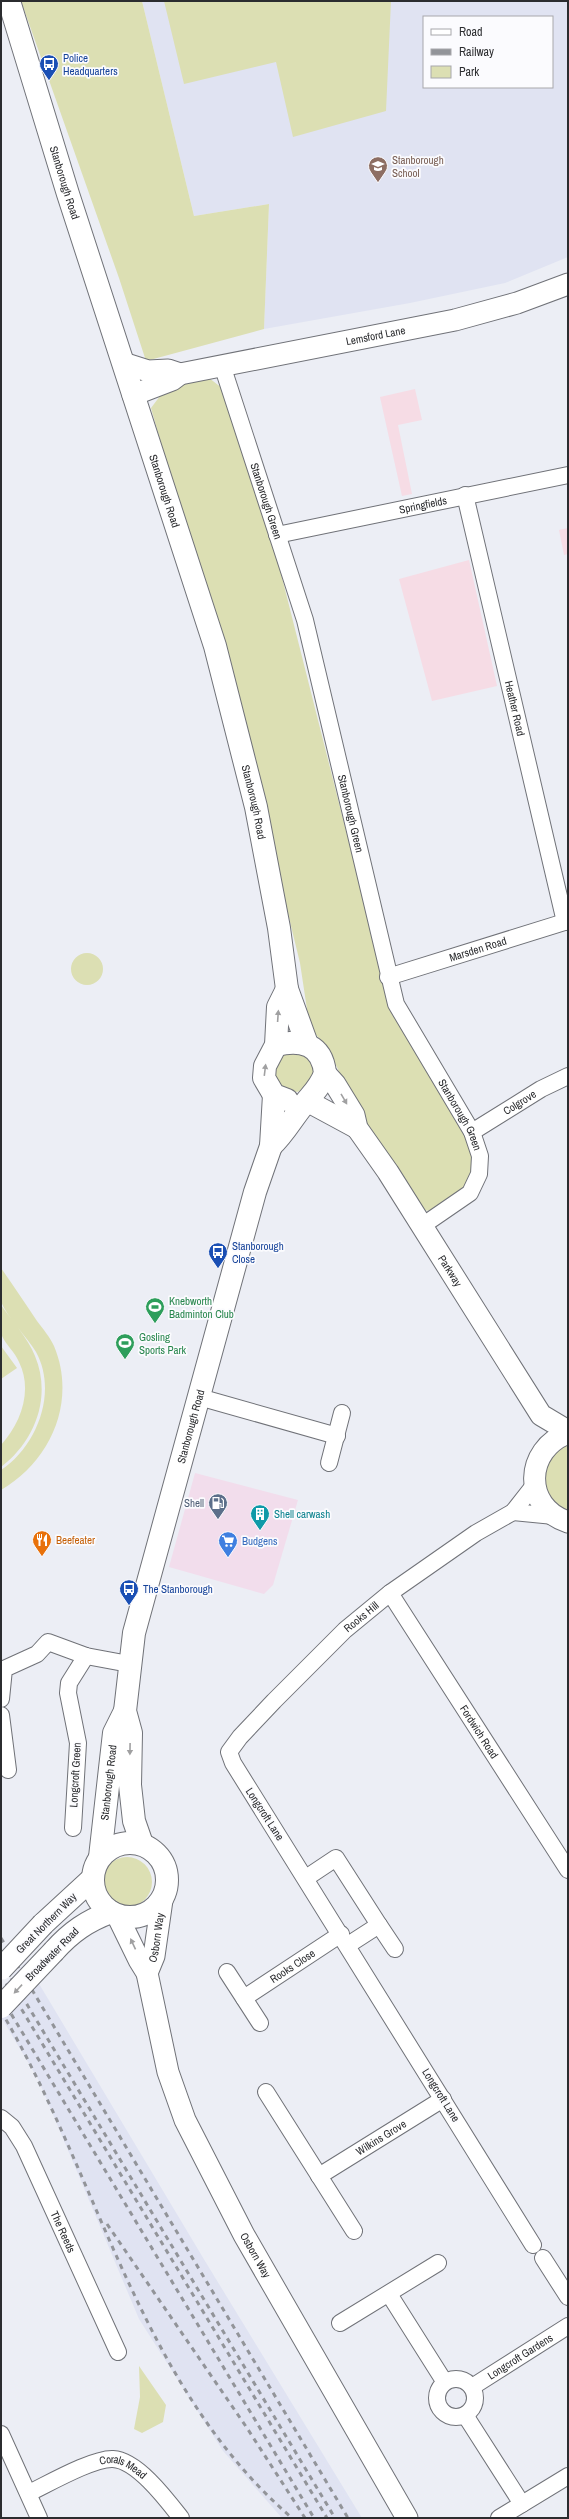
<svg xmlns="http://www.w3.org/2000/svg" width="569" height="2519" font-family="'Archivo Narrow',sans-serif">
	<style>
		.commercial { fill: #f2ddec }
		.industrial { fill: #f6dce5 }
		.built { fill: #e0e3f2; fill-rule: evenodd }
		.green { fill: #dcdfb3 }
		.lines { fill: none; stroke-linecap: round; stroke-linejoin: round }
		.minor-casing { stroke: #707278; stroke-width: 18 }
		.tertiary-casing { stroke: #707278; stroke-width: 23 }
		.primary-casing { stroke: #707278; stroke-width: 24 }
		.minor { stroke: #fff; stroke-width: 16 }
		.tertiary { stroke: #fff; stroke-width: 21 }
		.primary { stroke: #fff; stroke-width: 22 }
		.rail { stroke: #929499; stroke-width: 3; stroke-dasharray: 5 5; stroke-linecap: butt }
		.primary-bridge-casing { stroke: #707278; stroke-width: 24; stroke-linecap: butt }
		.primary-bridge { stroke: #fff; stroke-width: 22 }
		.oneway { fill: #a0a0a1 }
		.labels { text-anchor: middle; stroke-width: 3.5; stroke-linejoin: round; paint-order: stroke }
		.transit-label { font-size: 11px; fill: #164399; stroke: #fbfbfe; text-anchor: start }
		.education-label { font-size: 11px; fill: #785e54; stroke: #fbfbfe; text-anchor: start }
		.street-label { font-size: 11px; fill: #2b2c2f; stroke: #fbfbfe }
		.leisure-label { font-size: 11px; fill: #27864d; stroke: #fbfbfe; text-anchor: start }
		.service-label { font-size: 11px; fill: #4e5e75; stroke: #fbfbfe; text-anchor: end }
		.culture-label { font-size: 11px; fill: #0d838f; stroke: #fbfbfe; text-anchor: start }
		.food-label { font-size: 11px; fill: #c56008; stroke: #fbfbfe; text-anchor: start }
		.shop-label { font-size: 11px; fill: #366cbe; stroke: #fbfbfe; text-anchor: start }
	</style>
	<rect width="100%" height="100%" fill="#eceef5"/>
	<!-- commercial -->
	<path class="commercial" d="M195,1473l103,27 -25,85 -9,9 -95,-27z"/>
	<!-- industrial -->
	<path class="industrial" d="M415,389l7,31 -24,5 14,69 -10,2 -22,-99z
		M568,528v26l-4,1 -5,-25z
		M469,560l28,126 -65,15 -33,-122z"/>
	<!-- built -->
	<path class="built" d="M142,1h426v256l-63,26 -95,20 -146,26 5,-125 -75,12zM424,17h128v70h-128z
		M26,1962l179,299 157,257h-80l-59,-67 -84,-132 -101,-240 -37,-62v-28z"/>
	<!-- green -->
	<path class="green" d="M21,1h121l52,215 75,-12 -5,125 -118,32 -27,-83z
		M164,1h227l-5,110 -93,26 -17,-75 -92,22z
		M209,378l13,10 49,146 120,475 83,141c-1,40 -12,40 -43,61l-9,-1 -66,-102 -29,-62 -17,-17 -10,-66 -45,-185 -104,-370 12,-16 36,-13z
		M71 969a16 16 0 1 1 32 0a16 16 0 1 1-32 0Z
		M274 1072a20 20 0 1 1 40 0a20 20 0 1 1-40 0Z
		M1,1268c12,17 24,35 36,53 6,8 13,16 17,25 23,55 -3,115 -53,144v-20c36,-24 57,-78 35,-118 -9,-15 -30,-36 -35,-51 -1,-9 0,-24 0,-33z
		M1,1305c11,16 27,33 34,51 17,41 0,85 -34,111v-22c20,-22 32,-55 18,-83 -4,-10 -13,-17 -17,-26 -2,-8 -1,-23 -1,-31z
		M1,1346l16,22 -16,11z
		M568,1441v70c-20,-6 -30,-33 -21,-51 4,-7 15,-13 21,-19z
		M102 1882a25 25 0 1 1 50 0a25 25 0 1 1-50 0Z
		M139,2366l27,39 -3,17 -21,11 -8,-4 6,-32z"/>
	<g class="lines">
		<!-- minor casing -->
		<g class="minor-casing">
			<g id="minor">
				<path id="s1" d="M222,365l83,255 91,384 76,128 8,24 -1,18 -9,19 -48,33"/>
				<path id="s2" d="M465,495l100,427"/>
				<path id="s3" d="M277,535l291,-60"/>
				<path id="s4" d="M388,977l180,-56"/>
				<path id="s5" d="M472,1132l69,-43 27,-13"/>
				<path d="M199,1397l138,39"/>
				<path d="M329,1463l13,-50"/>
				<path d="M513,1512l41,4"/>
				<path id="s6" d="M390,1593l178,277"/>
				<path d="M1,1699l3,-30 33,-15 11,-12 38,14 43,8"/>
				<path d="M1,1715l7,55"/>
				<path d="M73,1828l5,-85 -10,-50 1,-10 17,-27"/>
				<path d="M306,1878l30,-20 43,67 -31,20"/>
				<path d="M379,1925l16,24"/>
				<path d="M227,1972l33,51"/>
				<path id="s7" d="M244,1998l97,-64"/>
				<path d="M266,2092l88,139"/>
				<path id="s8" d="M1,2118l11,9 12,19 94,206"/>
				<path id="s9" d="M319,2176l124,-77"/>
				<path id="s10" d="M533,2245l-300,-482 -4,-11 11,-15 34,-36 71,-71 45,-37 86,-60 37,-21 22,-28"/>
				<path d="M543,2258l25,39"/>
				<path d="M389,2294l55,87"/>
				<path d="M340,2323l98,-60"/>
				<circle cx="456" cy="2398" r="19"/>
				<path id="s11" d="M472,2387l96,-61"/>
				<path d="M465,2415l57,89"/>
				<path d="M1,2434l38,84"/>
				<path id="s12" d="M29,2493c19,-9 64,-35 84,-34 24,1 54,41 68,59"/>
				<path d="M499,2518l69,-42"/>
			</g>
		</g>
		<!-- tertiary casing -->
		<g class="tertiary-casing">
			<g id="tertiary">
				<path d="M123,363l25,8 20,-1 12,4"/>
				<path id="s13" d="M133,395l39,-15 8,-6 275,-54 62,-17 51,-19"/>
				<path id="s14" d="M325,1073l10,11 19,31 3,13 31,44 153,243 27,16"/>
				<path d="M307,1101l50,27"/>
				<path d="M568,1433c-43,16 -46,74 0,89"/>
				<path id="s15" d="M117,1915l22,45 8,13 21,99 17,48 59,115 163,283"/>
				<path id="s16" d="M147,1973l7,-17 8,-56"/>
			</g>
		</g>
		<!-- primary casing -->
		<g class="primary-casing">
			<g id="primary">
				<path id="s17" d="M9,1l59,193 147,452 41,161 23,121 8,61 20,55"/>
				<path d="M287,1100l-13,-5 -10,-17 1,-12 11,-21 2,-38 9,-18"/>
				<path d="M271,1146c14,-13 22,-29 34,-43 8,-10 16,-17 20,-30 -3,-29 -24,-34 -49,-28"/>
				<circle cx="130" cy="1880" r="37"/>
				<path id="s18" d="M142,1844l-8,-23 -4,-36 1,-52 -6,-22 9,-78 121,-441 16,-46 3,-51"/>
				<path id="s19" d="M100,1857l14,-124 11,-22"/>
				<path d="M43,1924l50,-46"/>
				<path d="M54,1951c17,-19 33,-30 57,-39"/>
			</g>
		</g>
		<!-- minor -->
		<use href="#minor" class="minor"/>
		<!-- tertiary -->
		<use href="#tertiary" class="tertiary"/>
		<!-- primary -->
		<use href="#primary" class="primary"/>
		<!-- rail -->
		<path class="rail" d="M1,1938l347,580
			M1,1961l334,557
			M1,1975l326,543
			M1,1997l313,521
			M1,2011c99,167 138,375 291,507
			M107,2224l140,204 58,90"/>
		<!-- primary-bridge casing -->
		<g class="primary-bridge-casing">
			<path id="primary-bridge" d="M1,1969l42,-45
				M1,2007l53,-56"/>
		</g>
		<!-- primary-bridge -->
		<use href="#primary-bridge" class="primary-bridge"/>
	</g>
	<!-- one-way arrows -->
	<defs><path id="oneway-solid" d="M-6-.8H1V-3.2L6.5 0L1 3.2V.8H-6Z"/></defs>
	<g class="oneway">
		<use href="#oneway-solid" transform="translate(278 1016) rotate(-86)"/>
		<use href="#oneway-solid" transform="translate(265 1070) rotate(-83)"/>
		<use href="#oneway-solid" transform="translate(344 1099) rotate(60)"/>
		<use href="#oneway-solid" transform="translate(130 1749) rotate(91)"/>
		<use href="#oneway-solid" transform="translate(133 1944) rotate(-115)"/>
		<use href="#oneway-solid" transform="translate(18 1989) rotate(133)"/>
	</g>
	<!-- icons -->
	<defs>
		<g id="bus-pin" transform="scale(1)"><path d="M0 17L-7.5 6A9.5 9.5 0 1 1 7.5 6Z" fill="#1a4fb4" stroke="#fbfbfe"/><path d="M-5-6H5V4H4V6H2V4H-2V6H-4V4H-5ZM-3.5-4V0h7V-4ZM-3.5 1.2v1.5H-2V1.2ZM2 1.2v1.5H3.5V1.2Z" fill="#fff"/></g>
		<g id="school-pin" transform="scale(1)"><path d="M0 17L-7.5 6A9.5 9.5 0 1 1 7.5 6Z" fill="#8d6e63" stroke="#fbfbfe"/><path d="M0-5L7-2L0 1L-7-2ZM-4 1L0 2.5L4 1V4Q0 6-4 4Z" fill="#fff"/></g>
		<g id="stadium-pin" transform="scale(1)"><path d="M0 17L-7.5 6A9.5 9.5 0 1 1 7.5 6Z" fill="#2e9e5b" stroke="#fbfbfe"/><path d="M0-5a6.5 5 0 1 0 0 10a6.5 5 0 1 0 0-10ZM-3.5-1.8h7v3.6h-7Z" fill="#fff"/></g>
		<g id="fuel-pin" transform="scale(1)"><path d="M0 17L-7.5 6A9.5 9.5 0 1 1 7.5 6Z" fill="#5c6f8a" stroke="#fbfbfe"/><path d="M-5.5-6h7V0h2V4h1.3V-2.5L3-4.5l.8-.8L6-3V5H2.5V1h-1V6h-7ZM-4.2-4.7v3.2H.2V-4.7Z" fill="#fff"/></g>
		<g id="building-pin" transform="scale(1)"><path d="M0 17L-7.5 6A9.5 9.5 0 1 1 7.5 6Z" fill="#0f9aa8" stroke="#fbfbfe"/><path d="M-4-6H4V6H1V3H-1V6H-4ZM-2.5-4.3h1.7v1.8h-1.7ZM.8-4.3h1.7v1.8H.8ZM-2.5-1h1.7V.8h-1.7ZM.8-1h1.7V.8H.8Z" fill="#fff"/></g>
		<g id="restaurant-pin" transform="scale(1)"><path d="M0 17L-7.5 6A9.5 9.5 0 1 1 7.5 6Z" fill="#e8710a" stroke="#fbfbfe"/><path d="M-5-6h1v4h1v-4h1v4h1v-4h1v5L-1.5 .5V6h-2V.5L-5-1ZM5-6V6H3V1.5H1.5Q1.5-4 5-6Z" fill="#fff"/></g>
		<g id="supermarket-pin" transform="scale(1)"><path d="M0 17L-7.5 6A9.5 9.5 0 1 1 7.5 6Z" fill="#3f7fe0" stroke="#fbfbfe"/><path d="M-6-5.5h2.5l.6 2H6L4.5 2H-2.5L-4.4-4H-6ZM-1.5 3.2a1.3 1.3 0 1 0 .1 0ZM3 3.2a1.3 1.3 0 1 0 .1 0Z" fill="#fff"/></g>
	</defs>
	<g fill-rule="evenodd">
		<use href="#bus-pin" x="49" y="64"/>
		<use href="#school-pin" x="378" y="166"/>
		<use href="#bus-pin" x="218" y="1252"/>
		<use href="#stadium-pin" x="155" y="1307"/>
		<use href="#stadium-pin" x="125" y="1343"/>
		<use href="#fuel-pin" x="218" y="1503"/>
		<use href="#building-pin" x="260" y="1514"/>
		<use href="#restaurant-pin" x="42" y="1540"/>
		<use href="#supermarket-pin" x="228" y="1541"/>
		<use href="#bus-pin" x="129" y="1589"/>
	</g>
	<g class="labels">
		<!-- transit labels -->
		<g class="transit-label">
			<text x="63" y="62">Police<tspan x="63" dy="13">Headquarters</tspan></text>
			<text x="232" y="1250">Stanborough<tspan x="232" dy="13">Close</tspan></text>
			<text x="143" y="1593">The Stanborough</text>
		</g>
		<!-- education labels -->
		<g class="education-label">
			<text x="392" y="164">Stanborough<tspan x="392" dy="13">School</tspan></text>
		</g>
		<!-- street labels -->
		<g class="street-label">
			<text dy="4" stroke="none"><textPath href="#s17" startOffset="190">Stanborough Road</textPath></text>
			<text dy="4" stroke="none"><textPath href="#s13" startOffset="251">Lemsford Lane</textPath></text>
			<text dy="4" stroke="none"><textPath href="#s17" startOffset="514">Stanborough Road</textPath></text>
			<text dy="4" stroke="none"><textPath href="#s1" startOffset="143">Stanborough Green</textPath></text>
			<text dy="4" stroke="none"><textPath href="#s3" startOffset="149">Springfields</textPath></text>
			<text dy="4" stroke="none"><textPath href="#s2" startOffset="219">Heather Road</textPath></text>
			<text dy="4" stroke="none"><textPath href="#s17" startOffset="838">Stanborough Road</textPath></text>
			<text dy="4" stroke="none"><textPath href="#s1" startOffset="467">Stanborough Green</textPath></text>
			<text dy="4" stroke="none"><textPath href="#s4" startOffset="94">Marsden Road</textPath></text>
			<text dy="4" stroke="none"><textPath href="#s5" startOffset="56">Colgrove</textPath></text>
			<text dy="4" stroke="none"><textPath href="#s1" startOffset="791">Stanborough Green</textPath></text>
			<text dy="4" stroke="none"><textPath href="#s14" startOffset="235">Parkway</textPath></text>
			<text dy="4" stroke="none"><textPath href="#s18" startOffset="428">Stanborough Road</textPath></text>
			<text dy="4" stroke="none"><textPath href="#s10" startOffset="769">Rooks Hill</textPath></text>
			<text dy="4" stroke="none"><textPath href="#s6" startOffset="165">Fordwich Road</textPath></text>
			<text transform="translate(75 1775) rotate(-87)" y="4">Longcroft Green</text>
			<text dy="4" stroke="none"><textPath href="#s19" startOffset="75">Stanborough Road</textPath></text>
			<text transform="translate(265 1814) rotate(57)" y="4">Longcroft Lane</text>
			<text transform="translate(46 1923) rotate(-45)" y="4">Great Northern Way</text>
			<text dy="4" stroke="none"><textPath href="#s16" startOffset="37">Osborn Way</textPath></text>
			<text transform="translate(52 1954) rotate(-45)" y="4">Broadwater Road</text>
			<text dy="4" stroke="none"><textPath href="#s7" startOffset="58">Rooks Close</textPath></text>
			<text transform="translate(441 2095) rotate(58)" y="4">Longcroft Lane</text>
			<text dy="4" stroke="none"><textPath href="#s9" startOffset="73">Wilkins Grove</textPath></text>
			<text dy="4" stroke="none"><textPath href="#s8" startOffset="131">The Reeds</textPath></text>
			<text dy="4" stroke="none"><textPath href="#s15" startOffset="370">Osborn Way</textPath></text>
			<text dy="4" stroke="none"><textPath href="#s11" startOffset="57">Longcroft Gardens</textPath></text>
			<text dy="4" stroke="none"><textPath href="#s12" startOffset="103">Corals Mead</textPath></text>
		</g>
		<!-- leisure labels -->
		<g class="leisure-label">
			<text x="169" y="1305">Knebworth<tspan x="169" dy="13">Badminton Club</tspan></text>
			<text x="139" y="1341">Gosling<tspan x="139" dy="13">Sports Park</tspan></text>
		</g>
		<!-- service labels -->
		<g class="service-label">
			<text x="204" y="1507">Shell</text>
		</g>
		<!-- culture labels -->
		<g class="culture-label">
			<text x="274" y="1518">Shell carwash</text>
		</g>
		<!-- food labels -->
		<g class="food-label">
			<text x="56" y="1544">Beefeater</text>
		</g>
		<!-- shop labels -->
		<g class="shop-label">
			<text x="242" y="1545">Budgens</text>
		</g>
	</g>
	<!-- border -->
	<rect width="569" height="2519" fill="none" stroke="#2b2c2f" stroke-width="4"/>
	<!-- legend -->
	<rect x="423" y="16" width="130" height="72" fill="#fbfbfe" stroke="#a8a8ab"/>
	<rect x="431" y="29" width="20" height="6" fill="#ffffff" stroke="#a8a8ab"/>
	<text x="459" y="36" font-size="12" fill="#2b2c2f">Road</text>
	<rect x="431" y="49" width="20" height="6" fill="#929499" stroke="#a8a8ab"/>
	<text x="459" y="56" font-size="12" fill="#2b2c2f">Railway</text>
	<rect x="431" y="66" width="20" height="12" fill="#dcdfb3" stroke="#a8a8ab"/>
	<text x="459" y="76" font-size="12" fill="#2b2c2f">Park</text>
</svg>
